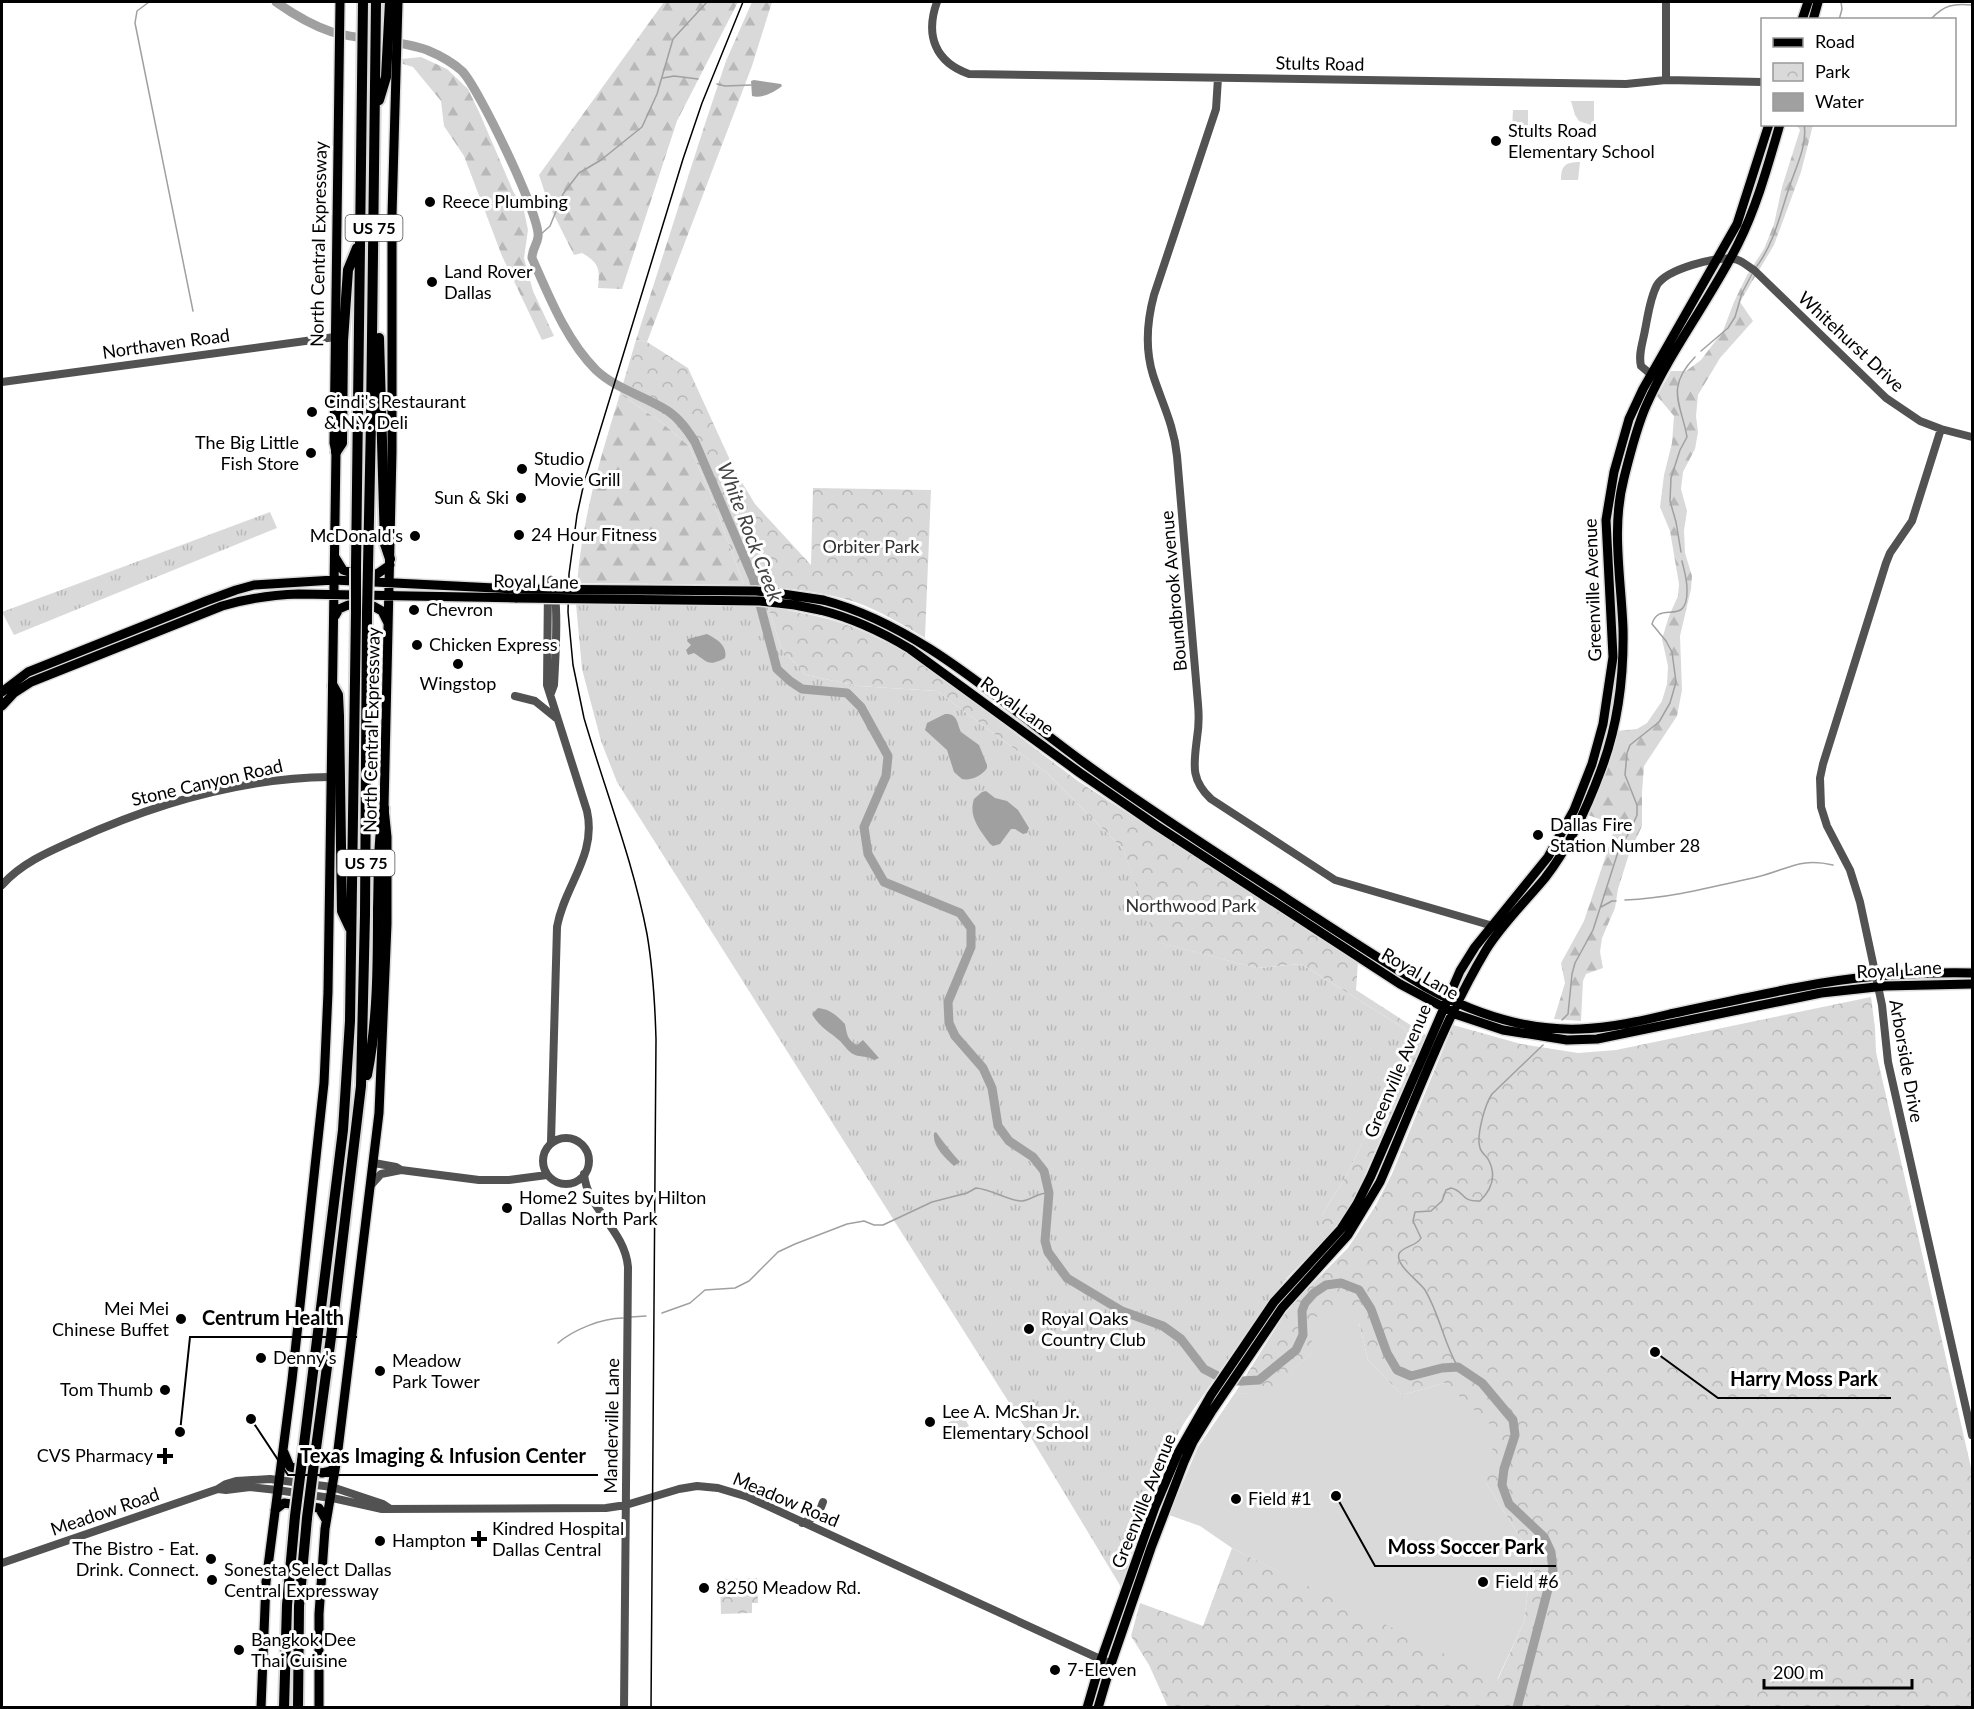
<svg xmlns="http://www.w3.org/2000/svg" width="1974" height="1709" font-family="Lato,sans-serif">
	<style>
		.grass { fill: url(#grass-tufts) }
		.forest { fill: url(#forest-firs) }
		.park { fill: url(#park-crowns) }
		.pitch { fill: #d9d9d9 }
		.water { fill: #a0a0a0 }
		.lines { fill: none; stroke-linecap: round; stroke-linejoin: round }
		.stream { stroke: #a0a0a0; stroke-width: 1.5 }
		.river { stroke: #a0a0a0; stroke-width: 9 }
		.major-casing { stroke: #dbdbdb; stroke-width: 12 }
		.highway-casing { stroke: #dbdbdb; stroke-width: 14 }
		.minor { stroke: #525252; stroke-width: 8 }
		.major { stroke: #000; stroke-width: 9 }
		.highway { stroke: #000; stroke-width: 10 }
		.tram { stroke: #000; stroke-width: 1.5 }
		.major-bridge-casing { stroke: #dbdbdb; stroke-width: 12; stroke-linecap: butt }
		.highway-bridge-casing { stroke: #dbdbdb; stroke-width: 14; stroke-linecap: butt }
		.major-bridge { stroke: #000; stroke-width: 9 }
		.highway-bridge { stroke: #000; stroke-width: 10 }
		.poi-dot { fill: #000; stroke: #fff; stroke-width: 2 }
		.labels { text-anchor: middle; stroke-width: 6; stroke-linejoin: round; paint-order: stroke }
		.shield { fill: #fff; stroke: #4c4c4c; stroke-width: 1.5 }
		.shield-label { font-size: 16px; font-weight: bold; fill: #000 }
		.street-label { font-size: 18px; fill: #000; stroke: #fff }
		.poi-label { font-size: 18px; fill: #000; stroke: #fff; text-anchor: start }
		.park-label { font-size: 18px; fill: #303030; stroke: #fff }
		.water-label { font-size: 20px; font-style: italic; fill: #414141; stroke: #fff }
		.leader { fill: none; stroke: #000; stroke-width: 2 }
		.callout-dot { fill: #000; stroke: #fff; stroke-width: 2 }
		.callout-label { font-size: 20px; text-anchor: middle; font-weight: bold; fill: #000; stroke: #fff; stroke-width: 6; stroke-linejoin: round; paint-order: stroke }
	</style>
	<defs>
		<pattern id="grass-tufts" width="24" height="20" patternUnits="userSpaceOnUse" patternTransform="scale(1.5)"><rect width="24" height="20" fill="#d9d9d9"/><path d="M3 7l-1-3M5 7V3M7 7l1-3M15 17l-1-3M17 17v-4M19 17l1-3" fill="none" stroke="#b8b8b8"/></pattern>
		<pattern id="forest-firs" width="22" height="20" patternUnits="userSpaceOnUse" patternTransform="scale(1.5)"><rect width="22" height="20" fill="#d9d9d9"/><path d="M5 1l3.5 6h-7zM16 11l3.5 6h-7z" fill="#b8b8b8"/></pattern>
		<pattern id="park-crowns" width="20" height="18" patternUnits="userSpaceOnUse" patternTransform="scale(1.5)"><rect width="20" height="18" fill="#d9d9d9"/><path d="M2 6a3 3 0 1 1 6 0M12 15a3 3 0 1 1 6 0" fill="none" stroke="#b8b8b8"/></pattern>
	</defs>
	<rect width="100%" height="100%" fill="#fff"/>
	<!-- grass -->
	<path class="grass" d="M270,512l7,16 -263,107 -12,-23z
		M576,604l192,2 13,42 25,27 52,11 79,5 110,82 76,76 34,93 100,26 44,-4 103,64c5,7 6,12 3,20l-60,127 -24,38 -3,20 5,6 -38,39 -23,29 -80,116 -23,43 -40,121 -94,-156 -410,-649 -16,-41 -19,-72z"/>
	<!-- forest -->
	<path class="forest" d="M664,2h74l-61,119 -55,168 -24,-1c2,-20 1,-25 -16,-35l-8,2 -25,-50 -10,-30z
		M752,2h20l-20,64 -105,276 -11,-2 68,-213 22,-66z
		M421,57l26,12 21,20 12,25 33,77 11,20 4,19 -4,28 9,33 21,45 -12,4 -40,-84 -38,-100 -20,-30 -3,-25 -28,-34 -10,-3 -1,-5z
		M1790,125h23l-12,47 -27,73 -34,57 13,19 -33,37 -22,37 -2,21 2,16 -3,17 -12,23 -2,17 6,22 -3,19 1,23 7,23 -1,13 -11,47 2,54 -5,26 -33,50 -2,26v34l-13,28 -11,35 -3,19 -13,30 -2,14 3,16 -17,6 -3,7 -2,40 -27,-2 11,-36 -4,-20 23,-42 32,-96 -28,-10 15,-35 15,-49 19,-2 10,-6 15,-22 5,-17 1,-18 -6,-27 7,-23 9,-20 1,-12 -9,-53 -10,-24 4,-32 8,-32 2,-27 -17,-20 14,-25h15l15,-11 22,-29 11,-29 13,-27 17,-26 10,-25 8,-37 18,-57 -2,-3z
		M620,394l40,27 29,25 21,47 34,92 -167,-2c6,-68 23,-124 43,-189z"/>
	<!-- park -->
	<path class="park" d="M1513,110h15v24h-14v-4h-2z
		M636,340l11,2 41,26 47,103 20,33 56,61 2,-77 118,2 -6,148c-22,-13 -46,-28 -70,-36 -36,-12 -73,-14 -111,-17l-34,-92 -21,-47 -29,-25 -40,-27z
		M768,606c21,5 43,8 64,14 33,10 64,26 93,45l153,116 280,181 -2,28 70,45 -71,162 -9,17 -21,25 -5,-6 -1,-8 4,-12 24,-38 60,-127c3,-8 2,-13 -3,-20l-103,-64 -44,4 -101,-26 -33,-93 -76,-76 -110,-82 -79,-5 -52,-11 -25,-27z
		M1871,997l4,31 1,24 96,420v235h-804l-19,-42 -18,-29 9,-33 63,23 29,-78 266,131 26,-57 8,-66 -46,-73 -41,-100 -43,12 -34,-35 -9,-37 -48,31 -48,41 -28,-2 49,-78 18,-21 46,-46 28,-43 16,-31 61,-149 68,19 57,9 38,-3z
		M757,1578l1,25h-6v10l-31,1 -1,-35z"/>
	<!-- pitch -->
	<path class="pitch" d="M1571,101h23v25l-15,-5 -4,-6z
		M1580,162l-2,18h-17c0,-15 5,-18 19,-18z
		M1345,1308l14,15 9,37 34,35 43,-12 51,47 -10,53 46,73 -8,66 -27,58 -265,-132 -32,-22 -31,-11 29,-68 37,-54 28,1 48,-40 2,-36z
		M962,1414l7,12 -18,11 -8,-11z"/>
	<!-- water -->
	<path class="water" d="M754,80l27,4 1,2c-7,6 -21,13 -30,10l-1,-15z
		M707,634c10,5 21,12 18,24 -17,9 -17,4 -31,-5l-6,2 -2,-5 5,-5 -4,-4 1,-2z
		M945,714c13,-1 12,10 16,18l18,13 8,20v3c-4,7 -16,13 -25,11l-8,-7 -7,-22 -22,-20 2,-7z
		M986,791l9,7 12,3 11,9 11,18 -2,5 -4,1 -8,-5h-4l-11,15 -7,2 -3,-2c-10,-14 -22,-27 -16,-45l8,-7z
		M818,1008c12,1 19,8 27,16 2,10 2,16 12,21l6,-5 16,18 -5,2c-6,-4 -13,-3 -19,-5 -7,-3 -10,-9 -15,-14 -10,-9 -21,-14 -28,-27z
		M936,1132c7,10 15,20 24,30l-6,4c-9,-8 -22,-20 -20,-33z"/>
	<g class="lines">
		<!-- stream -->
		<path class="stream" d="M149,2l-12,9 -2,12 58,288
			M1931,19c13,-14 23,-16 41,-14
			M1839,20l3,-11 -1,-7
			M663,78l11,-2 24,3
			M717,84l8,2 26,-1
			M539,236l11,-10 13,-32 16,-21 22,-13 41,-33 15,-33 16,-55 34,-37
			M1757,266c17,-23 23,-51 32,-78 6,-19 19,-43 15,-64
			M1701,351l27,-23 7,-11 7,-24 10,-19
			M1681,552l-5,-30 -6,-21 1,-23 9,-28 7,-13c-6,-34 -22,-49 8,-80
			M1625,900c46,-2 87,-13 132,-23 30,-7 42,-20 76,-12
			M1601,907l11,-6h4
			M1562,1020l6,-6 4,-40 3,-11 18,-33 25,-78 13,-23 6,-14v-10l-12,-30 2,-22 3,-8 29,-23 11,-19 6,-21 -4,-30 -6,-11 -14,-17c7,-25 36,5 35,-35 0,-10 -3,-19 -5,-28
			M662,1313l28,-10 15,-13 30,-2 14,-7 29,-29 17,-8 52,-20 17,-3 10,4h9l49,-23 35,-9 9,-5c15,1 35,14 46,13 10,-1 16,-9 27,-8
			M631,1317l15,-1
			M558,1343c15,-13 44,-25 65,-25
			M1458,1367c-14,-23 -18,-52 -33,-77 -6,-9 -30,-25 -26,-36 3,-8 17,-7 22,-16l-8,-17 2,-9 16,-1 11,-10 4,-11 5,-2c14,3 9,14 29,13 12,-12 17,-26 8,-42 -2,-3 -7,-7 -8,-11 -4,-12 5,-44 12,-54l51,-49"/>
		<!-- river -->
		<path class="river" d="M276,2c17,12 35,23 56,30 31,9 64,7 95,18 12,5 25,12 35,21 16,16 79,146 76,166 -1,8 -6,12 -6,21 17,38 34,82 64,112 20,19 49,26 72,41 12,8 20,20 27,31l58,136 24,91 13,12 12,8 45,4 14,14 27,49 -2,20 -22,51 4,27 16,28 76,31 11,15v19l-23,55 1,21 6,13 28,32 9,20 6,38 11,15 24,16 11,14 5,22 -4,48 3,11 19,26 55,33 41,15 18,13 23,30 23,12h15l17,-1 37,-30 7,-15 -1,-24 3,-8 9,-10 12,-8 15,-2 18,7 12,19 16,44 10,17 14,6 31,-8 16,-1 24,16 31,37 2,15 -11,34 -2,16 7,19 35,33 7,15 2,18 -36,138"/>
		<!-- major casing -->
		<g class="major-casing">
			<path id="major" d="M1802,20l6,-18
				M1813,20l5,-18
				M335,557l8,13 6,2 28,2 13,-9
				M823,600c97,25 180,104 260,162 55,40 112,77 169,114 57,37 114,75 172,110 48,27 100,45 156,43 31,-1 61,-8 90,-15 43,-9 86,-19 130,-27 56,-11 115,-15 172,-14
				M820,610c32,8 62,22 90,39l170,124 77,53 243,158 58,31 45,15 64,10 30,-1 224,-46 64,-7 87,-2
				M335,616l4,-7 9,-4 25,1 9,5 6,12
				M2,692l26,-20 178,-71 30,-11 18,-5 80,-5 183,9
				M2,706l12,-13 17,-11 191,-76c26,-8 50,-11 77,-12l218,4
				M283,1450l7,17 32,6 9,-2 4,-6
				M275,1510l9,-7 35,5 7,12
				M261,1708l5,-126 26,-202 32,-297 4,-91 8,-540 -2,-9 6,-441
				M319,1708v-94l6,-85 12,-71 42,-345 8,-189v-87l-3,-29 8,-356v-237l6,-213
				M1087,1708l14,-48 54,-153 23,-54 33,-58 63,-93 67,-73 16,-25 14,-28 89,-205 15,-24 73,-90 26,-47 18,-46 11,-40 10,-67 -7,-137 8,-48 15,-53 14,-30 94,-165 32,-100
				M1098,1708l13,-44 40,-116 33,-86 9,-20 19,-31 70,-103 66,-73 32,-53c34,-78 63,-160 106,-232 16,-26 40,-49 59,-72 25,-32 42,-70 56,-108 17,-45 23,-94 22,-142 -2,-50 -12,-101 1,-150 6,-24 12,-49 22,-72 25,-57 64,-106 92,-162 19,-38 30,-79 42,-120"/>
		</g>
		<!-- highway casing -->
		<g class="highway-casing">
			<path id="highway" d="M379,100l7,-23 4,-75
				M379,338l6,206 5,15
				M336,452l6,-9 1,-102 5,-71 9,-22
				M368,567l3,-146 5,-419
				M356,568l7,-566
				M333,686l5,9 1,21 3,195 8,17
				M367,1075c11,-54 11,-111 11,-166 1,-34 0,-67 6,-101
				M302,1461l41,-331 7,-109 6,-409
				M314,1463l17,-126 30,-251 4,-171 2,-303
				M284,1708l3,-103 8,-89
				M298,1708l1,-102 8,-88"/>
		</g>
		<!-- minor -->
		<path class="minor" d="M937,2c-12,33 -2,60 32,72l657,10 40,-4 96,2
			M1218,78l-2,31 -62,186c-7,26 -9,54 -1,80 9,28 21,50 24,81l21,248c1,11 1,22 -1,34 -3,26 -7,41 14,61l124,81 158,46
			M1666,80v-78
			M1654,377l-13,-11c-3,-12 2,-24 4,-36 3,-15 5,-32 12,-45 10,-16 59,-29 77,-26 8,1 13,7 20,11l132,128 34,23 21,8 31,8
			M2,382l333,-45
			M1941,429l-29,92 -22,32 -4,10 -63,201 -3,14 1,29 6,19 23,44 10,32 22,103 6,57 84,373
			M551,580l-3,5 -1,100 40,126c10,45 -23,75 -30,116l-6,215
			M551,693l3,-8c1,-19 6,-93 -3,-105
			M515,696l20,5 21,17
			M2,885c20,-22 46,-33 73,-45 79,-36 167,-62 255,-63
			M543 1161a23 23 0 1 1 46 0a23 23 0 1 1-46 0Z
			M374,1163l22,4 5,3 78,10h30l38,-5
			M584,1174c3,35 41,56 44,93l-4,441
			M371,1185l10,-11 20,-4
			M218,1489l8,1 24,-3 27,3 60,9 45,10 224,-1 20,-3 53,-16 18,-3 21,2 30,9 363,167
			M802,1523c12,-4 17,-9 21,-21
			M2,1563l216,-74 8,-5 10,-3 34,-2 62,8 51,17 6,4"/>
		<!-- major -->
		<use href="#major" class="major"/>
		<!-- highway -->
		<use href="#highway" class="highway"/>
		<!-- tram -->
		<path class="tram" d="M651,1708l5,-669c-1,-35 -3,-70 -9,-105 -14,-73 -42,-144 -63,-216l-11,-53 -5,-53 1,-38 8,-59 7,-32 99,-324 19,-56 41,-101"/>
		<!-- major-bridge casing -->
		<g class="major-bridge-casing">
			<path id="major-bridge" d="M517,589l239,2 20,2 47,7
				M517,598l243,3 35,4 25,5"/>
		</g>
		<!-- highway-bridge casing -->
		<g class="highway-bridge-casing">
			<path id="highway-bridge" d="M356,612v-44
				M367,612l1,-45
				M295,1516l7,-55
				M307,1518l7,-55"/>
		</g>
		<!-- major-bridge -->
		<use href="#major-bridge" class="major-bridge"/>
		<!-- highway-bridge -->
		<use href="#highway-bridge" class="highway-bridge"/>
	</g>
	<!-- markers -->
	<g class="poi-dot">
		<circle cx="1496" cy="141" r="6"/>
		<circle cx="430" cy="202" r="6"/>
		<circle cx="432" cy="282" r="6"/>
		<circle cx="312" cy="412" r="6"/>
		<circle cx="311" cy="453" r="6"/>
		<circle cx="522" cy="469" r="6"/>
		<circle cx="521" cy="498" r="6"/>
		<circle cx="519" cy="535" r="6"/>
		<circle cx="415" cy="536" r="6"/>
		<circle cx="414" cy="610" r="6"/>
		<circle cx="417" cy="645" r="6"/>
		<circle cx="458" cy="664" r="6"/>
		<circle cx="1538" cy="835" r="6"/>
		<circle cx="507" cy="1208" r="6"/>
		<circle cx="181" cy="1319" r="6"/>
		<circle cx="1029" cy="1329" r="6"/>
		<circle cx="261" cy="1358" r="6"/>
		<circle cx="380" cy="1371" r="6"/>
		<circle cx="165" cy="1390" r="6"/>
		<circle cx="930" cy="1422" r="6"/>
		<path d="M162 1447h6v6h6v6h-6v6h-6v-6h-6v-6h6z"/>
		<circle cx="1236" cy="1499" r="6"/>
		<path d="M476 1530h6v6h6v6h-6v6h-6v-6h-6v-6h6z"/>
		<circle cx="380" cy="1541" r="6"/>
		<circle cx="211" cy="1559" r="6"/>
		<circle cx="212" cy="1580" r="6"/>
		<circle cx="1483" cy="1582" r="6"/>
		<circle cx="704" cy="1588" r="6"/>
		<circle cx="239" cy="1650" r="6"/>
		<circle cx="1055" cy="1670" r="6"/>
	</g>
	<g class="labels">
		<!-- shield labels -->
		<g class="shield">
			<rect x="345.5" y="215" width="57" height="26" rx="4.5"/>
			<rect x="337.5" y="850" width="57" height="26" rx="4.5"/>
		</g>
		<g class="shield-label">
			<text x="374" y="234">US 75</text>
			<text x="366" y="869">US 75</text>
		</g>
		<!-- street labels -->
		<g class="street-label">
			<text transform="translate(1320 64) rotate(1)" y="6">Stults Road</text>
			<text transform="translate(319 244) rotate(-89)" y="6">North Central Expressway</text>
			<text transform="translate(1851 342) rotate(43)" y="6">Whitehurst Drive</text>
			<text transform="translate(166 344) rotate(-8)" y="6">Northaven Road</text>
			<text transform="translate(536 582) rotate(1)" y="6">Royal Lane</text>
			<text transform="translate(1593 590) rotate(-92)" y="6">Greenville Avenue</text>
			<text transform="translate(1174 591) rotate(-95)" y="6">Boundbrook Avenue</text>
			<text transform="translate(1017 706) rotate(36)" y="6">Royal Lane</text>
			<text transform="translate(372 730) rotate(-89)" y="6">North Central Expressway</text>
			<text transform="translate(207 783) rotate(-13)" y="6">Stone Canyon Road</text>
			<text transform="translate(1899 970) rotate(-3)" y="6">Royal Lane</text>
			<text transform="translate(1420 974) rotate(30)" y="6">Royal Lane</text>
			<text transform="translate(1906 1061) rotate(80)" y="6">Arborside Drive</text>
			<text transform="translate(1398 1071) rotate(-67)" y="6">Greenville Avenue</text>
			<text transform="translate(612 1426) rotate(-89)" y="6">Manderville Lane</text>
			<text transform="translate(786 1500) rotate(23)" y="6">Meadow Road</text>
			<text transform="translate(1144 1501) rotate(-68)" y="6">Greenville Avenue</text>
			<text transform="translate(105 1512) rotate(-19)" y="6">Meadow Road</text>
		</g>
		<!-- poi labels -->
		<g class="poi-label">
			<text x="1508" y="137">Stults Road<tspan x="1508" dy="21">Elementary School</tspan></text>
			<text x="442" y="208">Reece Plumbing</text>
			<text x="444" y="278">Land Rover<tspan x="444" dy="21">Dallas</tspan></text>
			<text x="324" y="408">Cindi's Restaurant<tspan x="324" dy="21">&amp; N.Y. Deli</tspan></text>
			<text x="299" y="449" text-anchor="end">The Big Little<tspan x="299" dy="21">Fish Store</tspan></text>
			<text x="534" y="465">Studio<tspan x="534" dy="21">Movie Grill</tspan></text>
			<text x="509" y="504" text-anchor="end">Sun &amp; Ski</text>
			<text x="531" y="541">24 Hour Fitness</text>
			<text x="403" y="542" text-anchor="end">McDonald's</text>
			<text x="426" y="616">Chevron</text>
			<text x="429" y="651">Chicken Express</text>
			<text x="458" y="690" text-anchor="middle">Wingstop</text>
			<text x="1550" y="831">Dallas Fire<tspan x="1550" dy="21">Station Number 28</tspan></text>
			<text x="519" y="1204">Home2 Suites by Hilton<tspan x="519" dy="21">Dallas North Park</tspan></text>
			<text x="169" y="1315" text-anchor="end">Mei Mei<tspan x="169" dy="21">Chinese Buffet</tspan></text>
			<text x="1041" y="1325">Royal Oaks<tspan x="1041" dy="21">Country Club</tspan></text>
			<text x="273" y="1364">Denny's</text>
			<text x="392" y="1367">Meadow<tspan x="392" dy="21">Park Tower</tspan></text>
			<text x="153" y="1396" text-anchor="end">Tom Thumb</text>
			<text x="942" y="1418">Lee A. McShan Jr.<tspan x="942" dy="21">Elementary School</tspan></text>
			<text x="153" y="1462" text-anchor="end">CVS Pharmacy</text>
			<text x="1248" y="1505">Field #1</text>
			<text x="492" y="1535">Kindred Hospital<tspan x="492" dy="21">Dallas Central</tspan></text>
			<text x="392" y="1547">Hampton</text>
			<text x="199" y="1555" text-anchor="end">The Bistro - Eat.<tspan x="199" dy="21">Drink. Connect.</tspan></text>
			<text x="224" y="1576">Sonesta Select Dallas<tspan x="224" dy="21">Central Expressway</tspan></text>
			<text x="1495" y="1588">Field #6</text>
			<text x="716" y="1594">8250 Meadow Rd.</text>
			<text x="251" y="1646">Bangkok Dee<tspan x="251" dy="21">Thai Cuisine</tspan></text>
			<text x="1067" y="1676">7-Eleven</text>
		</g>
		<!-- park labels -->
		<g class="park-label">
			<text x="871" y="553">Orbiter Park</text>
			<text x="1191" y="912">Northwood Park</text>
		</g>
		<!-- water labels -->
		<g class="water-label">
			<text transform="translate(750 532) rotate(69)" y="7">White Rock Creek</text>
		</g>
	</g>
	<!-- callouts -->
	<path class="leader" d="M180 1432L190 1337H357M1655 1352L1718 1398H1891M251 1419L288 1475H598M1336 1496L1375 1566H1556"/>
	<g class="callout-dot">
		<circle cx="180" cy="1432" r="6"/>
		<circle cx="1655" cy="1352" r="6"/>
		<circle cx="251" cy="1419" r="6"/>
		<circle cx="1336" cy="1496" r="6"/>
	</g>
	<g class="callout-label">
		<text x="273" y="1325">Centrum Health</text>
		<text x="1804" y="1386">Harry Moss Park</text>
		<text x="443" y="1463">Texas Imaging &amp; Infusion Center</text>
		<text x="1466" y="1554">Moss Soccer Park</text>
	</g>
	<!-- border -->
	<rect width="1974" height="1709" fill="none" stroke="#000000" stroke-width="6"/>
	<!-- legend -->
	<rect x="1761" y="18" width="195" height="108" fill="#ffffff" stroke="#999999" stroke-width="1.5"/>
	<rect x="1773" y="38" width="30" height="9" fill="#000000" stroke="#999999" stroke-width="1.5"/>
	<text x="1815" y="48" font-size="18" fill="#000000">Road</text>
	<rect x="1773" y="63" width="30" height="18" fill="url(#park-crowns)" stroke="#999999" stroke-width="1.5"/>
	<text x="1815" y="78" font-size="18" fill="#000000">Park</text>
	<rect x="1773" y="93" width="30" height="18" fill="#a0a0a0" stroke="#999999" stroke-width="1.5"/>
	<text x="1815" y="108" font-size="18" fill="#000000">Water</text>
	<!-- scale -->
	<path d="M1764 1679v9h148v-9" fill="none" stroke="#000000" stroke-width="3"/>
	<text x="1773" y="1679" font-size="18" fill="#000000" stroke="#ffffff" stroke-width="4.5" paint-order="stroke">200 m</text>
</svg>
